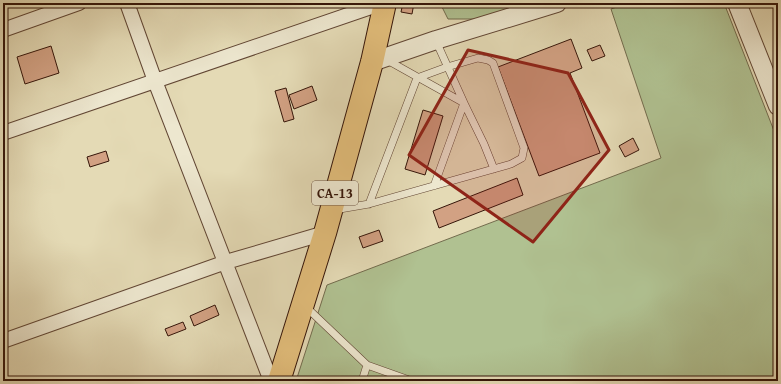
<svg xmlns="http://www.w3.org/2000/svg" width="781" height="384" font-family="'Gentium Book Plus',serif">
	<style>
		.green { fill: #b0c191; stroke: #726b4d }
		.building { fill: #d2a183; stroke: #351509 }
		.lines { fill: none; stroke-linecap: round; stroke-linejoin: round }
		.service-casing { stroke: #614634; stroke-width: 8 }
		.minor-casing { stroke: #614634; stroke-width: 16 }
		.tertiary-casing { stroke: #614634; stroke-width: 20 }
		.primary-casing { stroke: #351509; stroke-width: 24 }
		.service { stroke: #ede7cf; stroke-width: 7 }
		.minor { stroke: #ede7cf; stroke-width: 14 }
		.tertiary { stroke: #ede7cf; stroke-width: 18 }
		.primary { stroke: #e2bd7a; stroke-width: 22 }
		.marked { fill: #8f2418; fill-opacity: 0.2; stroke: #8f2418; stroke-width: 3; stroke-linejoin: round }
		.labels { text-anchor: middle; stroke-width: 3.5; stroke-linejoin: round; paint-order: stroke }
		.shield { fill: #ede7cf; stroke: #6c5444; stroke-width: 1 }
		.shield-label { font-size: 14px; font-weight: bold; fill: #351509 }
	</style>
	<rect width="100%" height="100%" fill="#e4dab5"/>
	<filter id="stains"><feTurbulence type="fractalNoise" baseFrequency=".005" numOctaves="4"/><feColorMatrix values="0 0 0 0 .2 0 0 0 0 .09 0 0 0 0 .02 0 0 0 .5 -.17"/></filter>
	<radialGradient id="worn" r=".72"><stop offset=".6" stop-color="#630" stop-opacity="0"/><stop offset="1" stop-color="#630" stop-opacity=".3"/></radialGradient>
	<!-- green -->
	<path class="green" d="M440,3h89l-48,16h-33z
		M628,3h96l54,138v240h-482l31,-96 334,-127 -50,-149z"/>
	<!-- building -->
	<path class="building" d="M325,3h20l-1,5 -20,-3z
		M403,3h11l-2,11 -11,-2z
		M571,39l11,29 -12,5 30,80 -61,23 -41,-109z
		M600,45l5,11 -13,5 -5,-11z
		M51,46l8,27 -34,11 -8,-27z
		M312,86l5,14 -23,9 -5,-14z
		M286,88l8,31 -10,3 -9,-31z
		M423,110l20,6 -18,59 -20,-6z
		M633,138l6,12 -14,7 -6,-11z
		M106,151l3,10 -19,6 -3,-10z
		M517,178l6,17 -84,33 -6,-17z
		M379,230l4,11 -20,7 -4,-11z
		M215,305l4,10 -25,11 -4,-10z
		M183,322l3,7 -18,7 -3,-7z"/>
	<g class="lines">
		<!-- service casing -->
		<g class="service-casing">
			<path id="service" d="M387,60l77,43 20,41 10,25
				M434,186l30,-83 -28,-62
				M334,210l35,-6 142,-40 11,-6 2,-10 -31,-85 -5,-3 -10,-2 -31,9 -30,11 -48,126
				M305,306l62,59 -5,16
				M367,365l45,16"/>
		</g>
		<!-- minor casing -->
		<g class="minor-casing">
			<path id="minor" d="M127,3l28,78 116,300
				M3,30l76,-27
				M3,133l380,-130
				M3,341l223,-79 99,-29"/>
		</g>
		<!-- tertiary casing -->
		<g class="tertiary-casing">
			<path id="tertiary" d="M737,3l41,103
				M372,62l64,-22 121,-37"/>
		</g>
		<!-- primary casing -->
		<g class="primary-casing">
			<path id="primary" d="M279,381l46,-148 47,-171 13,-59"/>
		</g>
		<!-- service -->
		<use href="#service" class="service"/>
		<!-- minor -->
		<use href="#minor" class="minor"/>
		<!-- tertiary -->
		<use href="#tertiary" class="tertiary"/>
		<!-- primary -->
		<use href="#primary" class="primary"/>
	</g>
	<!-- marked area -->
	<path class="marked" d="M468,50l100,23 41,77 -76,92 -124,-87z"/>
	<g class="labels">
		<!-- shield labels -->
		<rect class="shield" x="312" y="181" width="46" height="24" rx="3"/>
		<g class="shield-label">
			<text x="335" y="198">CA-13</text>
		</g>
	</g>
	<!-- margin -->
	<rect width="781" height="384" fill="none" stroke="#e4dab5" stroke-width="16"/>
	<rect x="4" y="4" width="773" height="376" fill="none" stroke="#351509" stroke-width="2"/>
	<rect x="8" y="8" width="765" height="368" fill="none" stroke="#351509"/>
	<rect width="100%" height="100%" filter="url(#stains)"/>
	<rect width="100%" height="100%" fill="url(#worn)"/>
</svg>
